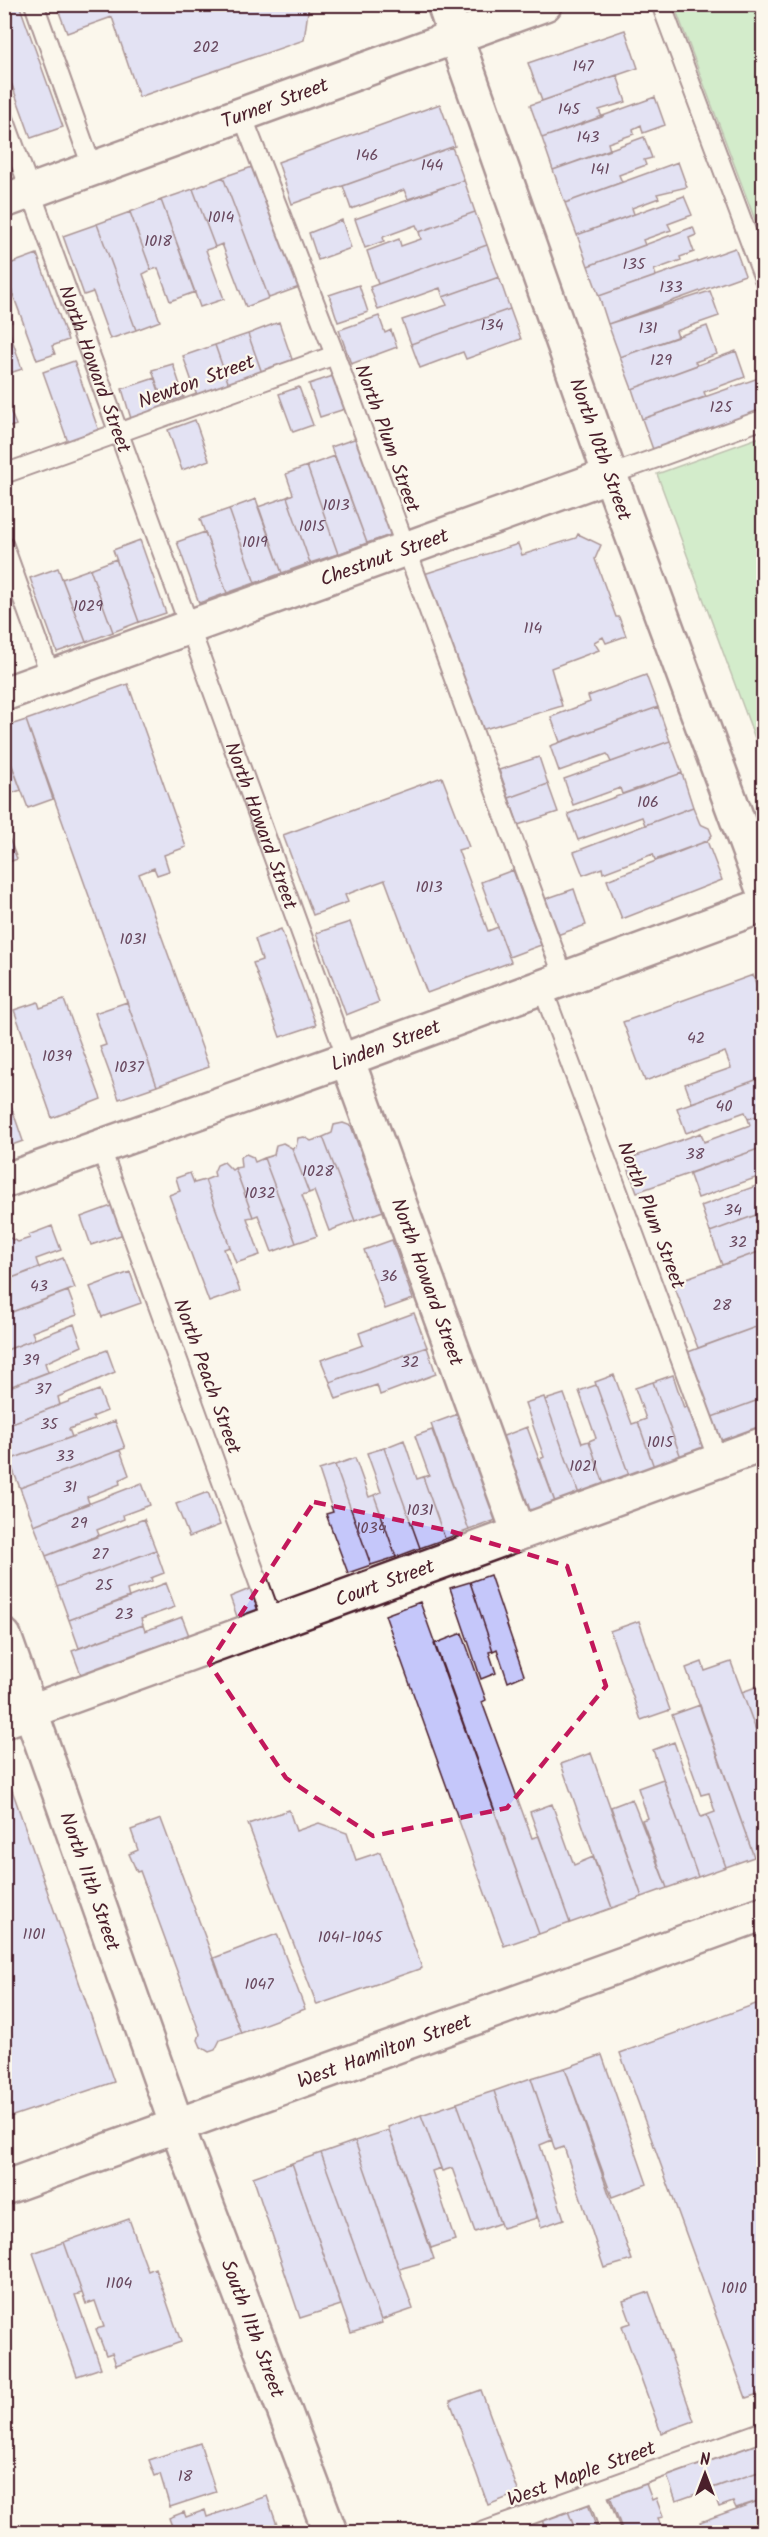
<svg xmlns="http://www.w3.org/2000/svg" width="768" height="2537" font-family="Kalam,sans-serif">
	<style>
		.green { fill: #a3dda3; stroke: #767e67; stroke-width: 1.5 }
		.building { fill: #c5c7fa; stroke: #4a1f2b; stroke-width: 1.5 }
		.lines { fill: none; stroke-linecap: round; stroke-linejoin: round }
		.lane-casing { stroke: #4a1f2b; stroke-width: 22 }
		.street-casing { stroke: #4a1f2b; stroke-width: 38 }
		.secondary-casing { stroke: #4a1f2b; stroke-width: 38 }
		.primary-casing { stroke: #4a1f2b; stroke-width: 38 }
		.lane { stroke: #fbf7ec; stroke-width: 18 }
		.street { stroke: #fbf7ec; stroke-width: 33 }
		.secondary { stroke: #fbf7ec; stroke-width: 33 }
		.primary { stroke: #fbf7ec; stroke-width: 33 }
		.marked { fill: none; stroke: #c2185b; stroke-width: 4.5; stroke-dasharray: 12 8; stroke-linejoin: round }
		.labels { text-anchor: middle; stroke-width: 4.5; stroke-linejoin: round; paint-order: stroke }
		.number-label { font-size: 16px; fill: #69495f }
		.street-label { font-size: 20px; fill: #4a1f2b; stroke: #fbf7ec }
	</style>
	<rect width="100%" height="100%" fill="#fbf7ec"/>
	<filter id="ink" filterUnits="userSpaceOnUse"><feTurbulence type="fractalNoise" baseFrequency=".0167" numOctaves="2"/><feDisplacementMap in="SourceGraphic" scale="12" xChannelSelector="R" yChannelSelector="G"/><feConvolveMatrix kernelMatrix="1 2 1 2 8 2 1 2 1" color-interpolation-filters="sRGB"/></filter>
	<g filter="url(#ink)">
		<!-- green -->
		<path class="green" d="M674,5h89v236z
			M763,436h1l-1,324 -106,-286z"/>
		<!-- building -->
		<path class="building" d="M4,4h15l44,123 -32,11 -27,-75z
			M56,4l188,1 65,-1 -5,36 -165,57 -27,-80 -45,16z
			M625,30l13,38 -96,33 -14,-38z
			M617,75l9,27 -27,8 3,7 -60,21 -12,-33z
			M655,97l10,28 -22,8 -2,-8 -8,4 1,5 -26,9 2,7 -57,20 -11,-32z
			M440,104l15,42 -163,58 -14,-42z
			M644,137l8,21 -8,2 2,5 -27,10 3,7 -57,21 -12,-33z
			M452,147l12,33 -56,19 -4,-9 -53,19 -8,-23z
			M678,162l9,25 -30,7 2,4 -27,10 2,6 -57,21 -12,-32z
			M258,165l44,121 -33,12 -46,-121z
			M223,177l46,121 -23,9 -24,-63 -7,3 -22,-58z
			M464,180l11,32 -56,20 -3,-7 -33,12 1,4 -19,7 -10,-29z
			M193,189l22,58 -9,3 18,49 -24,8 -39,-107z
			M684,196l8,19 -24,9 3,6 -28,10 2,5 -57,21 -11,-31z
			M161,200l34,92 -25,9 -12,-33 -7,2 -21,-58z
			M130,212l21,58 -8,4 17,47 -24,9 -39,-106z
			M475,212l12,33 -109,39 -11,-33 32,-12 2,7 20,-7 -2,-7z
			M342,220l9,28 -33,12 -9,-27z
			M97,224l39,106 -26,9 -17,-47 -9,3 -21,-59z
			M693,227l3,8 -7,3 5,14 -14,5 1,3 -27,10 2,6 -57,20 -11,-30z
			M487,245l12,32 -56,20 -3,-9 -62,22 -8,-23z
			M735,248l10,27 -137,49 -9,-28z
			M37,254l31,86 -16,6 3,8 -18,6 -33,-90v-4z
			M499,277l11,32 -99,35 -9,-24 45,-15 -4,-8z
			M359,285l9,27 -30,10 -9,-27z
			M710,291l9,25 -43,15 2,6 -58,20 -12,-33z
			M4,299l8,23 -5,2 15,45 -18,6z
			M510,309l11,30 -55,20 -3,-7 -43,16 -9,-24z
			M379,316l6,17 6,-3 6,17 -46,17 -12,-34z
			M279,322l14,40 -31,11 -14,-39z
			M707,326l10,28 -22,8 2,3 -65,24 -12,-32z
			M248,334l14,39 -33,12 -14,-40z
			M215,345l14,40 -32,11 -14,-40z
			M736,351l9,26 -41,15 2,5 -64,22 -10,-30z
			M74,361l26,73 -31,11 -26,-73z
			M173,364l11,33 -21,7 -11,-34z
			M336,375l12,33 -28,9 -11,-33z
			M764,376v40l-109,39 -13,-36z
			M155,378l11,33 -34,11 -10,-33z
			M299,387l14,38 -20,7 -14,-38z
			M4,396l12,29 -12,4z
			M195,420l14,40 -27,10 -14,-40z
			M360,437l34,97 -27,9 -36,-96z
			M335,456l32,87 -29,11 -31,-88z
			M307,466l31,88 -28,9 -23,-66 6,-3 -7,-20z
			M287,497l23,66 -28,10 -24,-66z
			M256,499l26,74 -27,10 -26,-74z
			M229,509l26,74 -28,10 -27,-74z
			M205,532l22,61 -28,10 -22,-61z
			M578,534l23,11 -6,14 21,58h3l7,19 -20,7 -3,-6 -9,5 5,8 -48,18 11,38 -81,24 -57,-156 94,-30 4,11 54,-17z
			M140,540l26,73 -27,9 -26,-72z
			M116,559l23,63 -26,10 -23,-63z
			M58,568l28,74 -29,10 -27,-74z
			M90,569l23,63 -27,10 -24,-63z
			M646,675l12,32 -98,35 -9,-25 39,-15 -2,-6z
			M128,684l58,163 -22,8 5,16 -12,4 -3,-7 -15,6 70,193 -52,19 -131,-366z
			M658,707l12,34 -59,21 -4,-8 -48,17 -9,-25z
			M26,720l27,79 -25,9 -24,-64v-17z
			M670,741l12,32 -60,21 -2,-6 -47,17 -9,-26z
			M4,744l17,46 -17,6z
			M539,757l9,27 -39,14 -10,-28z
			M682,773l11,34 -48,18 -3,-8 -64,23 -10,-26z
			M442,777l27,70 -11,3 30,81 10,-4 13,35 -84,31 -42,-113 -40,15 3,7 -35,13 -30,-80z
			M548,784l10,28 -40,13 -9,-27z
			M693,807l7,17 9,4 3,7 -5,6 -52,19 -2,-6 -50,19 -1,-5 -19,7 -9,-23z
			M4,825l13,34 -13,5z
			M707,841l15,39 -100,39 -15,-39z
			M513,870l28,75 -32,12 -28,-75z
			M574,889l12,36 -29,10 -12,-36z
			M350,922l29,80 -33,13 -30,-82z
			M281,929l35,96 -36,12 -27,-74 9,-3 -7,-21z
			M753,975l11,31v71l-72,26 -7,-19 46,-16 -6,-16 -80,29 -22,-59z
			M64,1000l37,99 -49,19 -38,-108 24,-8 2,6z
			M127,1002l30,84 -38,13 -19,-52 6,-2 -11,-32z
			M764,1077v37l-16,5 -3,-7 -59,21 -9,-25z
			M8,1097l15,44 -19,7v-50z
			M764,1114v33l-127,45 -12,-32 76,-27 3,9 46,-17 -2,-6z
			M343,1123l8,3 32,85 -28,10 -32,-84 9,-4 2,-8z
			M304,1137l7,4 12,-4 32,84 -26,10 -15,-40 -5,2 -17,-45 4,-1 2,-9z
			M283,1143l9,5 17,45 -7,2 15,41 -21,7 -32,-85 10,-3 2,-10z
			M764,1147v28l-66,23 -9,-25z
			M246,1154l7,3 2,5 9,-4 32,85 -24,9 -14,-37 -5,2 -18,-49 6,-1 -1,-10z
			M224,1162l8,8 3,-2 18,49 -6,1 13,37 -24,8 -31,-83 10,-4 -1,-4 3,-7z
			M190,1173l4,10 11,-3 25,67 -6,2 16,42 -31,11 -40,-107 11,-4 -4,-13z
			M764,1183v29l-54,20 -9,-26z
			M114,1205l10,29 -33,11 -10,-28z
			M764,1212v38l-42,15 -12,-33z
			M52,1226l9,24 -25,9 3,9 -35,13v-41l6,-2 8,4 12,-4 -2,-3z
			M392,1240l21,59 -28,10 -21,-59z
			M764,1250v74l-66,24 -25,-65z
			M63,1258l12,30 -71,27v-34z
			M130,1272l11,31 -39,14 -12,-30z
			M68,1291l9,24 -45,17 3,7 -31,12v-36z
			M414,1313l13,34 -97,35 -9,-22 42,-15 -4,-12z
			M74,1324l8,22 -37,17 3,9 -44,17v-38z
			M764,1324v74l-52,19 -24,-65z
			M427,1347l9,27 -56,21 -3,-10 -41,14 -6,-17z
			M107,1350l8,22 -57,25 2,8 -56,21v-37z
			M614,1375l18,49 6,-2 17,48 -25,8 -35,-96z
			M673,1375l11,33 8,-3 16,46 -26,9 -29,-78z
			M653,1382l29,78 -27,10 -17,-48 8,-3 -11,-31z
			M596,1385l34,93 -25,9 -16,-46 7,-3 -17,-47z
			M99,1390l8,21 -15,6 2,3 -25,9 3,8 -63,23 -5,-13v-21z
			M564,1394l18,49 7,-2 16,46 -25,10 -35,-97z
			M544,1397l36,100 -24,8 -16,-46 4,-2 -19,-54z
			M764,1398v41l-39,14 -13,-36z
			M458,1414l38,106 -27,10 -38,-106z
			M115,1421l10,27 -105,40 -11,-28z
			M527,1427l29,78 -27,10 -28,-78z
			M432,1430l37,100 -24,9 -22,-62 6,-2 -14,-39z
			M404,1440l13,39 6,-2 22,62 -25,9 -36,-100z
			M384,1448l36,100 -24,9 -22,-62 7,-3 -14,-39z
			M120,1450l9,25 -10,5 1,4 -33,13 2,6 -55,22 -14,-37z
			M355,1458l14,39 5,-2 22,62 -25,8 -36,-100z
			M335,1465l36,100 -23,8 -22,-59 7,-2 -14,-42z
			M142,1483l8,22 -27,10 1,4 -27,11 2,5 -53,21 -12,-31z
			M208,1492l12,33 -31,12 -13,-33z
			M144,1519l12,31 -99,37 -11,-31z
			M156,1550l8,23 -13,5 1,3 -25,9 2,8 -60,22 -12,-33z
			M490,1575l34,100 -16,7 -11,-33 -4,2 -23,-69z
			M470,1582l23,69 -4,1 7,21 -15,6 -31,-91z
			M166,1583l9,24 -34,12 2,6 -64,23 -10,-28z
			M252,1588l11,28 -23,9 -10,-28z
			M420,1602l119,332 -35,12 -119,-331z
			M182,1617l11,29 -108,39 -13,-34 71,-26 2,6z
			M639,1621l31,89 -29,10 -31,-89z
			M462,1633l24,67 -4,2 50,136 7,-2 31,87 -31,11 -105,-290z
			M702,1662l3,9 26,-9 33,90v102l-10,3 -68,-189z
			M764,1684v68l-22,-60z
			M700,1705l54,152 -28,10 -19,-52 8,-3 -6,-19 -8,2 -29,-80z
			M674,1742l27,75 6,-2 19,52 -28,10 -45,-127z
			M591,1753l51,144 -30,11 -51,-144z
			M4,1767l110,315 -110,37z
			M663,1779l35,98 -31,11 -25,-68 6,-2 -10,-30z
			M632,1799l35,89 -25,9 -31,-90z
			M552,1804l22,61 19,-8 19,51 -42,15 -40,-111z
			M289,1810l7,21 23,-8 28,10 9,27 24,-8 42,116 -105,37 -69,-181z
			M161,1819l80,214 -21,7 -5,10 -6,2 -8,-5 -3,-7 2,-6 -44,-120 -16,-43 -3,1 -8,-18 9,-4 -7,-20z
			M277,1934l28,75 -64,24 -27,-75z
			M764,2001v391l-18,6 -126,-345z
			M602,2055l45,129 -35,13 -47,-129z
			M565,2068l67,192 -28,8 -40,-121 -9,3 -24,-72z
			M531,2078l21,62 -12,5 24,74 -23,8 -47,-136z
			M494,2091l43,127 -35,10 -45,-125z
			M457,2103l43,120 -25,9 -23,-64 -10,3 -21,-56z
			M421,2115l20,53 -9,3 23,69 -24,8 -43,-121z
			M389,2130l45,129 -35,10 -44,-128z
			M355,2141l58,168 -32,11 -60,-167z
			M321,2153l61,170 -31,10 -59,-170z
			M292,2163l49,142 -41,13 -47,-141z
			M129,2219l19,52 7,-3 26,74 -65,23 -4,-12 -6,2 -10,-26 8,-2 -9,-26 -9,3 -22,-62z
			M64,2242l18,51 -7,2 26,73 -24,8 -44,-123z
			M649,2292l45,129 -33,12 -39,-107 9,-3 -8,-22z
			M481,2390l38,103 -31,12 -38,-104z
			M764,2439v31l-88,31 -10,-28z
			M200,2443l16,49 -46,15 -10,-33 -5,2 -6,-16z
			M764,2470v29l-28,9 -3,-6 -14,5 -7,-19z
			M645,2481l7,19 4,-2 7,19 -5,1 5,14h-40l-14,-39z
			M267,2496l11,32 -13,4h-91l-5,-14 15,-6 2,5 19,-7 2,7z
			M764,2499v33h-60l-4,-10z
			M588,2504l10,28h-22l-8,-21z
			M568,2511l8,21h-30l-4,-12z
			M278,2528l2,4h-15z"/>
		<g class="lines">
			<!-- lane casing -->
			<g class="lane-casing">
				<g id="lane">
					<path d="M34,4l59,166"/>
					<path d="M661,4l103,275"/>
					<path d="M242,115l93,240 229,623"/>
					<path id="s1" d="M4,118l343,941"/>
					<path d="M4,474l331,-119"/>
					<path d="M610,475l154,-56"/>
					<path d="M4,546l47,131"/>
					<path d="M542,987l176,473"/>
					<path d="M100,1146l173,476"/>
					<path d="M596,2492l15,40"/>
					<path d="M482,2532l282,-101"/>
				</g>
			</g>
			<!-- street casing -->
			<g class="street-casing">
				<g id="street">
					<path id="s2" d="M444,4l166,471 154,417"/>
					<path id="s3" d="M4,694l606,-219"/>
					<path id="s4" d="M347,1059l172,474"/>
					<path id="s5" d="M4,1636l173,490 153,406"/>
					<path id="s6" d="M4,1721l760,-277"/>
				</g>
			</g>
			<!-- secondary casing -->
			<g class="secondary-casing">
				<g id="secondary">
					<path id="s7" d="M4,201l541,-197"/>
				</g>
			</g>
			<!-- primary casing -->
			<g class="primary-casing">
				<g id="primary">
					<path id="s8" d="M4,1181l343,-122 417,-154"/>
					<path id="s9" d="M4,2188l760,-275"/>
				</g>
			</g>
			<!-- lane -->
			<use href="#lane" class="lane"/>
			<!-- street -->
			<use href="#street" class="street"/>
			<!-- secondary -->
			<use href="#secondary" class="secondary"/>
			<!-- primary -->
			<use href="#primary" class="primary"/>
		</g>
	</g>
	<!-- marked area -->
	<path d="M0 0H768V2537H0ZM314,1502l136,29 117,35 39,120 -99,122 -134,28 -87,-58 -77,-115z" fill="#fbf7ec" fill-opacity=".55" fill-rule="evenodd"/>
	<path class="marked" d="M314,1502l136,29 117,35 39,120 -99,122 -134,28 -87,-58 -77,-115z"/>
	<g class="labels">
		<!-- number labels -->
		<g class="number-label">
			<text x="206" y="52">202</text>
			<text x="583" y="71">147</text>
			<text x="569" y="114">145</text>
			<text x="588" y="142">143</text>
			<text x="367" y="160">146</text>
			<text x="432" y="170">144</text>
			<text x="600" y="174">141</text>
			<text x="221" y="222">1014</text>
			<text x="158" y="246">1018</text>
			<text x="634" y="269">135</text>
			<text x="671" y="292">133</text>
			<text x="492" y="330">134</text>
			<text x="648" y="333">131</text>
			<text x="661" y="365">129</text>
			<text x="721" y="412">125</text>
			<text x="336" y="510">1013</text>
			<text x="312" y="531">1015</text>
			<text x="255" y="547">1019</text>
			<text x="88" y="611">1029</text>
			<text x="533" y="633">114</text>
			<text x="648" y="807">106</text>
			<text x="429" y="892">1013</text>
			<text x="133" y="944">1031</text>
			<text x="696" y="1043">42</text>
			<text x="57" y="1061">1039</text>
			<text x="129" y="1072">1037</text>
			<text x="724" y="1111">40</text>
			<text x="695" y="1159">38</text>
			<text x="318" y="1176">1028</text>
			<text x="260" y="1198">1032</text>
			<text x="733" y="1215">34</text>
			<text x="738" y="1247">32</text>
			<text x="389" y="1281">36</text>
			<text x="39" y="1291">43</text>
			<text x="722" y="1310">28</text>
			<text x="31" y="1365">39</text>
			<text x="410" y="1367">32</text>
			<text x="43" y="1394">37</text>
			<text x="49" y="1429">35</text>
			<text x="660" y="1447">1015</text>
			<text x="65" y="1461">33</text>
			<text x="583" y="1471">1021</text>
			<text x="70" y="1492">31</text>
			<text x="420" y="1515">1031</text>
			<text x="79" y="1528">29</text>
			<text x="371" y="1533">1034</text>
			<text x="100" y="1559">27</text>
			<text x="104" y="1590">25</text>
			<text x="124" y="1619">23</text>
			<text x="34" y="1939">1101</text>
			<text x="350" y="1942">1041-1045</text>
			<text x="259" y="1989">1047</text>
			<text x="119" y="2288">1104</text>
			<text x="734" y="2293">1010</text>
			<text x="185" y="2481">18</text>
		</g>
		<!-- street labels -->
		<g class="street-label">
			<text dy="7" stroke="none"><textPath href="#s7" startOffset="288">Turner Street</textPath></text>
			<text dy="7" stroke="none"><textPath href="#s1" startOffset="267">North Howard Street</textPath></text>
			<text transform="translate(196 381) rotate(-20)" y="7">Newton Street</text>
			<text transform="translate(388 438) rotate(70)" y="7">North Plum Street</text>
			<text dy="7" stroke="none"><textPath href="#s2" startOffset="472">North 10th Street</textPath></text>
			<text dy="7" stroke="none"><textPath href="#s3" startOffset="404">Chestnut Street</textPath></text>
			<text dy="7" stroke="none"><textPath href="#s1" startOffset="753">North Howard Street</textPath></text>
			<text dy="7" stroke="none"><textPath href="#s8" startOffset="405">Linden Street</textPath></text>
			<text transform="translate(652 1215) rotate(69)" y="7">North Plum Street</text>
			<text dy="7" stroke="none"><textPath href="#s4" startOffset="237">North Howard Street</textPath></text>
			<text transform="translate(208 1376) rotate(70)" y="7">North Peach Street</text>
			<text dy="7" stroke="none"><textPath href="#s6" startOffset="405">Court Street</textPath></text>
			<text dy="7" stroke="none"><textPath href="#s5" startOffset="260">North 11th Street</textPath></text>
			<text dy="7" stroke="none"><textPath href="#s9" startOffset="404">West Hamilton Street</textPath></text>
			<text dy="7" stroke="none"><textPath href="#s5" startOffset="736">South 11th Street</textPath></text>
			<text transform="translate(581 2473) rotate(-20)" y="7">West Maple Street</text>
		</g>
	</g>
	<!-- margin -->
	<rect width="768" height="2537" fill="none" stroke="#fbf7ec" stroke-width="24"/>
	<rect x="12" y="12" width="744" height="2513" fill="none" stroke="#4a1f2b" stroke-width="2" filter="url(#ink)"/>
	<!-- north arrow -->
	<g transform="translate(705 2474)" stroke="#fbf7ec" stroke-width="4.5" paint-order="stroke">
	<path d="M0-4.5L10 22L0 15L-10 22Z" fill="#4a1f2b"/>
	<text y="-9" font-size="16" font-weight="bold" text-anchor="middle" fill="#4a1f2b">N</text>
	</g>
</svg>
